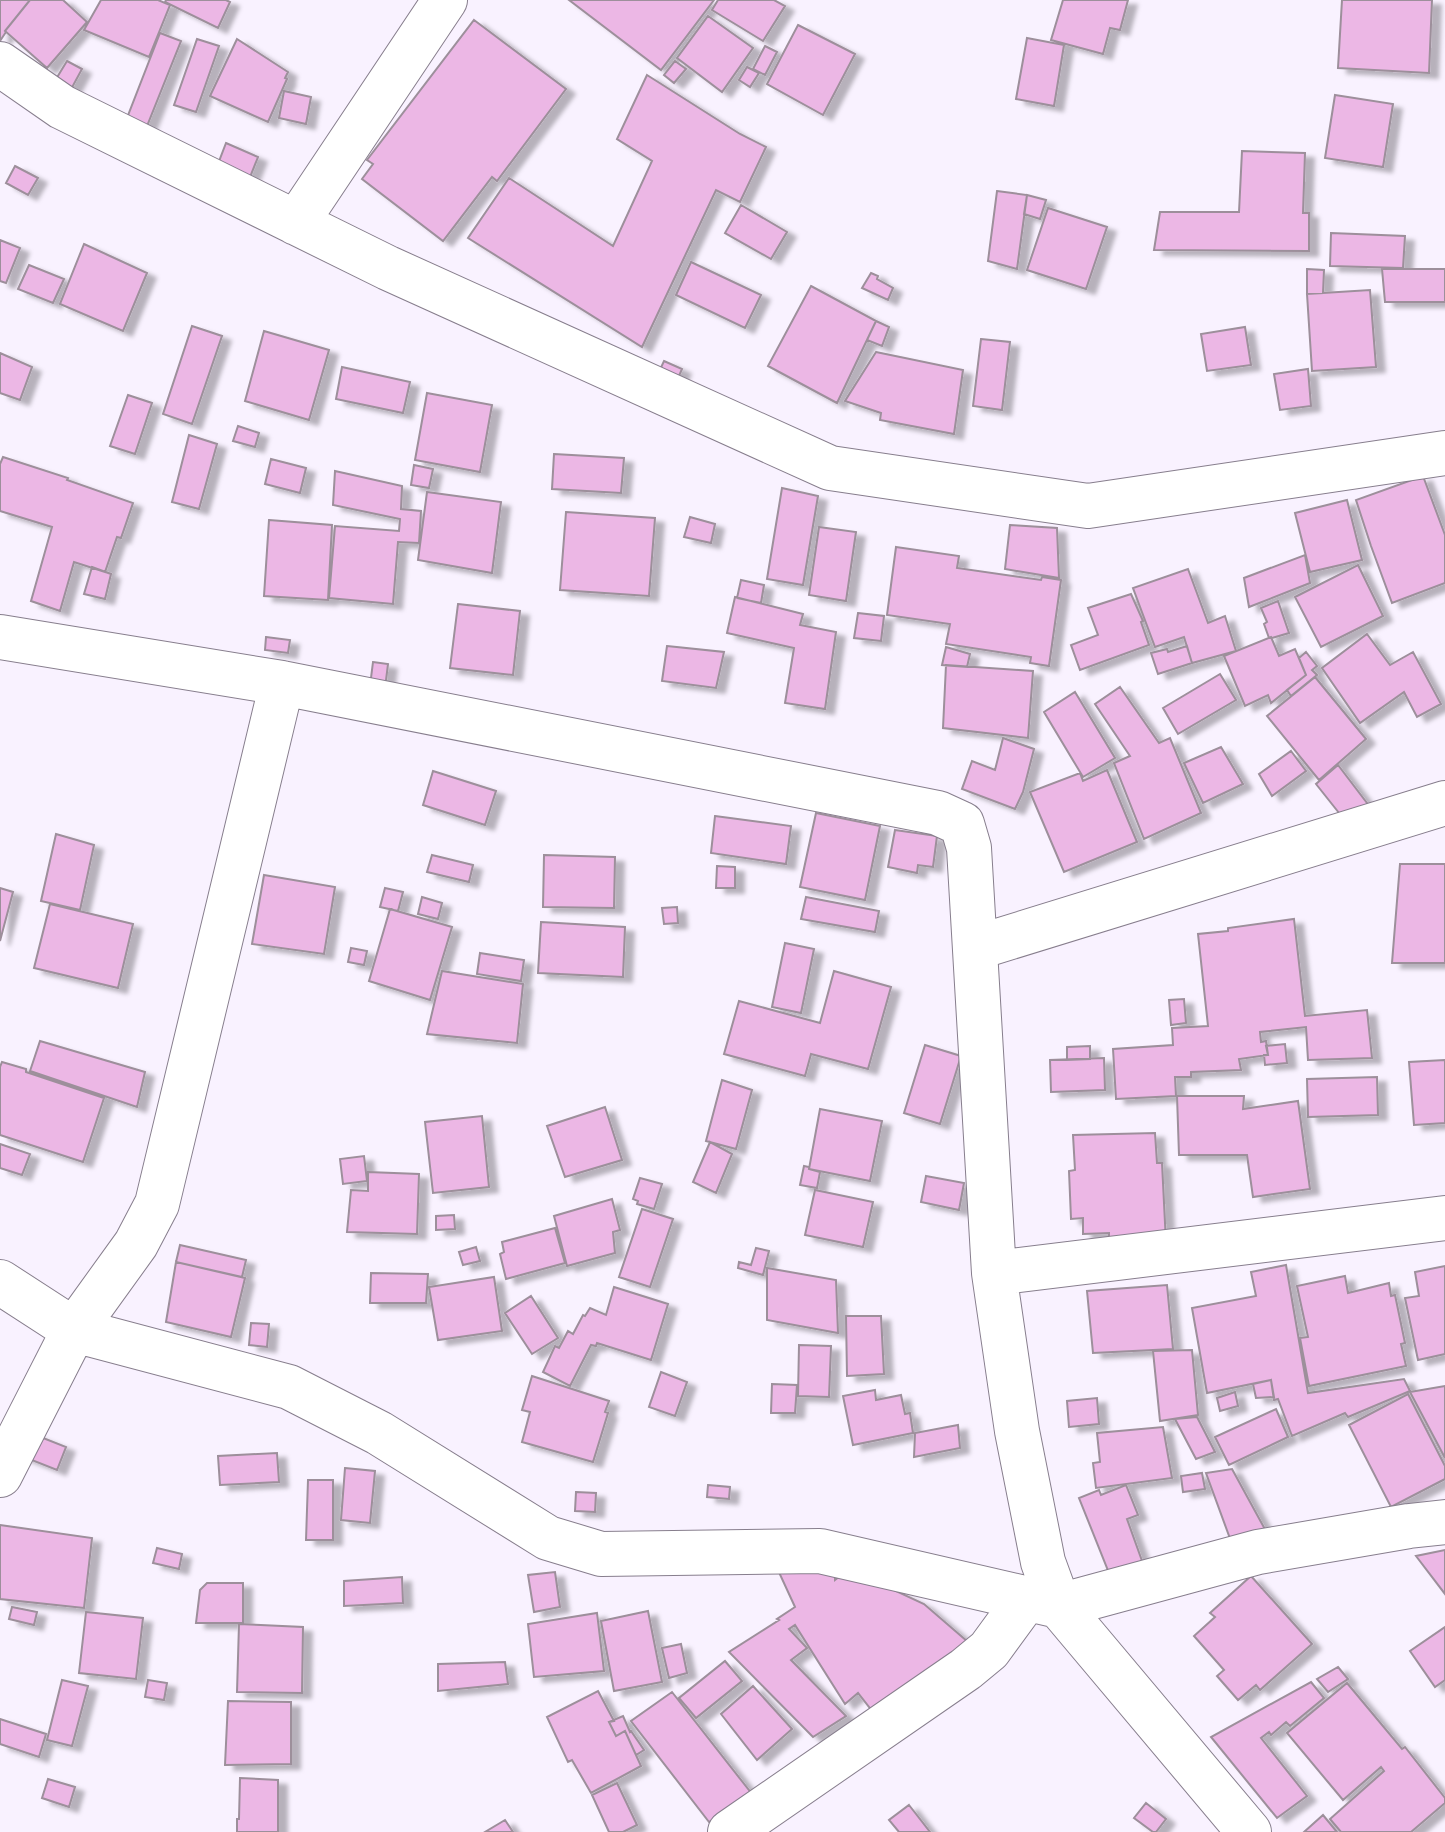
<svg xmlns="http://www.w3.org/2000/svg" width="1445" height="1832" font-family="Roboto,sans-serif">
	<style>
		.building { fill: #ecb7e5; stroke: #9d8f9b; stroke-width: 2; filter: url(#shadow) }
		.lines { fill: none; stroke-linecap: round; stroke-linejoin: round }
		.minor-casing { stroke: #877e8d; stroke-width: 46 }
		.minor { stroke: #fff; stroke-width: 44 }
	</style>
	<defs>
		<filter id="shadow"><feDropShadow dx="9" dy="5" stdDeviation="2" flood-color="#0004"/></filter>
	</defs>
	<rect width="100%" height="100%" fill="#f9f2ff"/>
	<!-- building -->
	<path class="building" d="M0,0h30l-25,31 1,1 -6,9z
		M30,0h33l24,22 -40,46 -42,-37z
		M101,0h57l12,5 -21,52 -65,-27z
		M166,0h60l4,2 -12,26 -53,-26z
		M569,0h145l-53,70z
		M718,0h56l11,6 -22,35 -51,-31z
		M1063,0h65l-8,30 -10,-2 -7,26 -52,-14z
		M1342,0h90l-3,73 -91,-5z
		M708,16l45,32 -31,44 -45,-34z
		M474,20l92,69 -69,92 -5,-4 -49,64 -81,-62 11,-15 -6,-4z
		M798,25l57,29 -32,61 -56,-31z
		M160,33l21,8 -34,85 -20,-8z
		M1027,38l37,7 -10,61 -38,-7z
		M197,39l22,7 -23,66 -22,-7z
		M237,39l51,33 -3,6 2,1 -19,43 -58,-26z
		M765,46l12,6 -12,23 -12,-6z
		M67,61l15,8 -13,24 -16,-9z
		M675,61l11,8 -12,14 -10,-8z
		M747,67l12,6 -9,14 -11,-7z
		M647,75l93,59 26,13 -26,55 -24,-12 -74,157 -174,-109 41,-60 104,68 39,-85 -35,-22z
		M284,91l27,6 -5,27 -27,-6z
		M1335,95l58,9 -10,63 -58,-9z
		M226,143l32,14 -8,20 -32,-13z
		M1242,151l63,2 -2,60h6v38l-155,-1 6,-38h79z
		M15,166l23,12 -10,17 -22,-12z
		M997,191l30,4 -10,74 -29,-8z
		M1027,195l19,5 -6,19 -16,-5z
		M741,205l46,27 -16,27 -46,-26z
		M1048,208l59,19 -21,62 -59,-19z
		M1331,233l74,3 -2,32 -73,-2z
		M0,240l20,8 -14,35 -6,-2z
		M84,244l63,29 -24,58 -63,-27z
		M691,262l70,33 -16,33 -69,-33z
		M29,265l35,14 -11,24 -35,-14z
		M1307,269l17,1 -1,23 -16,1z
		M1382,269h63v33h-60z
		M871,273l7,3 -1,3 16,9 -5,12 -26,-12z
		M811,286l65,35 -39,82 -69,-37z
		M1370,290l6,77 -64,4 -5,-77z
		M876,321l13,6 -7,19 -15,-6z
		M192,326l30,10 -30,88 -29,-10z
		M1245,327l6,38 -44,6 -6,-37z
		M264,331l65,19 -20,70 -64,-19z
		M981,339l29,3 -8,68 -29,-4z
		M876,352l87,18 -9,64 -74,-14 1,-7 -36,-12z
		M0,353l32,14 -12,33 -20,-7z
		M664,361l18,8 -7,16 -18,-9z
		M342,367l68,15 -7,31 -67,-14z
		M1308,369l3,37 -31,4 -6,-36z
		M427,393l65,12 -12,67 -65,-12z
		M128,395l24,8 -17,51 -25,-8z
		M238,426l21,7 -4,14 -22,-6z
		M189,435l28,9 -18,65 -27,-7z
		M554,454l70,4 -3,35 -69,-4z
		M3,457l65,21 -1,2 66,23 -12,35 -4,-1 -12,35 -31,-10 -14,49 -29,-10 21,-74 -52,-16v-47z
		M271,459l35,9 -6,25 -35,-9z
		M414,465l19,4 -4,19 -18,-3z
		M335,471l67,15 -1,23 20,2 -2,32 -21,-1 -5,62 -64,-6 6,-72 64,5 1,-12 -67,-14z
		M1423,476l22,59v48l-53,20 -21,-57 -15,-46z
		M782,488l36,8 -15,89 -36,-6z
		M427,492l74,10 -9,71 -74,-13z
		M1347,500l15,60 -52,12 -15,-59z
		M566,512l89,6 -6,78 -89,-6z
		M690,517l25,7 -4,19 -27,-6z
		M269,520l63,5 -4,75 -64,-4z
		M1010,525l47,3 2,50 -54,-9z
		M819,527l37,5 -10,69 -37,-6z
		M896,547l63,9 -2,12 84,12 1,-3 19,3 -12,86 -19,-3 1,-6 -85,-13 4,-20 -63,-9z
		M1305,555l5,28 -61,24 -5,-29z
		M1358,565l25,51 -62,31 -26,-50z
		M92,567l19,7 -6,25 -21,-5z
		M1188,569l20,54 17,-7 11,35 -44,12 -8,-26 -29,10 -22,-59z
		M741,580l23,5 -3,18 -24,-5z
		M1131,594l12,27 -2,1 8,23 -69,25 -9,-25 27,-10 -10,-27z
		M735,597l68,17 -3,11 36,7 -11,77 -40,-6 9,-55 -67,-15z
		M1278,601l11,32 -17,5h-3l-5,-14 3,-2 -6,-14z
		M458,604l62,7 -7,64 -63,-7z
		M858,613l26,3 -3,25 -27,-3z
		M1367,634l23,31 23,-13 28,52 -24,13 -13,-25 -44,31 -38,-55z
		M266,637l24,3 -2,13 -23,-3z
		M1271,637l8,19 16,-7 11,26 -35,28 -3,-8 -23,11 -21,-50z
		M667,646l57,6 -8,36 -54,-7z
		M1187,646l5,17 -34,11 -7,-21 16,-4 1,3z
		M946,647l24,7 -3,13 -25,-2z
		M1306,652l11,14 -5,4 5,5 -26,21 -4,-6 19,-15 -7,-17z
		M373,662l15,2 -3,24 -15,-2z
		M946,665l87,6 -5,67 -85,-10z
		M1220,674l16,26 -58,34 -15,-26z
		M1315,677l51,62 -47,41 -52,-64z
		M1120,687l39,56 11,-5 31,75 -57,26 -30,-76 16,-7 -35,-52z
		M1075,692l40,66 -32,19 -39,-65z
		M1003,738l31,11 -11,43 -8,17 -53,-20 10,-28 23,9z
		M1221,747l22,37 -40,19 -19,-40z
		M1291,751l15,20 -34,25 -13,-22z
		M1338,765l32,42 -23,16 -31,-39z
		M1107,770l30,72 -73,30 -34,-80 50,-19 3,8z
		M433,771l63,20 -11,34 -62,-20z
		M816,813l64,13 -15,74 -65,-13z
		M715,816l76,10 -5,38 -75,-11z
		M895,830l42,6 -4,31 -15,-2 -1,8 -29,-6z
		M56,834l38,11 -14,65 -39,-9z
		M432,855l41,10 -4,17 -42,-10z
		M544,855l71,2 -1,51 -71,-1z
		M1400,864h45v99h-53z
		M717,866l18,1v21h-19z
		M264,875l71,12 -11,67 -72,-10z
		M0,888l13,4 -13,49z
		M385,888l18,4 -5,19 -18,-4z
		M422,897l20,6 -4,16 -20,-5z
		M806,897l73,14 -4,21 -74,-13z
		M50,904l83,20 -15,64 -84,-20z
		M677,907l1,16 -14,1 -2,-16z
		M390,909l62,18 -22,73 -61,-19z
		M1294,919l11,97 62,-6 5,48 -64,2 -2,-33 -46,5 1,10 5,-1 2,14 -29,4 2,11 -50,2v5h-16l1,19 -60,3 -3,-50 60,-4 -1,-17 36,-2 -10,-92 30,-3v-3z
		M541,922l84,5 -2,50 -85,-4z
		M785,943l29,6 -13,64 -29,-6z
		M351,948l16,3 -3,14 -16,-3z
		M480,953l44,7 -3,21 -44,-7z
		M442,971l81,13 -6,59 -90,-9z
		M834,971l57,16 -23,82 -57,-15 -6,22 -81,-22 15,-53 81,22z
		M1184,999l2,24 -15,2 -2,-25z
		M40,1041l105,31 -8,35 -107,-36z
		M1285,1044l2,19 -22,2 -1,-10h4l-2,-9z
		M925,1045l36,11 -21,68 -36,-11z
		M1090,1046v13l-23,1v-13z
		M1104,1058l1,32 -54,2 -1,-32z
		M1445,1060v63l-31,2 -5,-63z
		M2,1062l24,7v3l78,26 -21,64 -83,-27v-68z
		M1377,1077l1,38 -70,2 -1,-38z
		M722,1080l30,10 -16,59 -30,-8z
		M1177,1096h67l-1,13 55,-8 12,88 -57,8 -6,-42h-68z
		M605,1107l17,53 -57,17 -18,-51z
		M820,1109l62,12 -12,60 -61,-12z
		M482,1116l7,71 -56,6 -8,-71z
		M1155,1133l2,30h5l4,80 -57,3v-13l-26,1v-16l-12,1 -2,-48 6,-1 -2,-35z
		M710,1142l22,12 -16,39 -23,-11z
		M0,1144l30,10 -8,21 -22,-7z
		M364,1156l3,25 -24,3 -3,-25z
		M804,1166l5,1v2l11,3 -3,16 -17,-3z
		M368,1172l51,2 -2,60 -70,-2 4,-42 17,1z
		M926,1176l38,7 -5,27 -38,-8z
		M640,1178l22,6 -8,25 -17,-5 1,-3 -5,-2z
		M815,1190l58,12 -10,45 -58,-12z
		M612,1199l8,31 -7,2 2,21 -48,13 -13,-50z
		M642,1209l31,10 -23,68 -31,-10z
		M454,1215l1,14 -19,1v-14z
		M555,1228l10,35 -59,16 -6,-25 4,-2 -2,-10z
		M180,1245l66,15 -4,17 -66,-15z
		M476,1247l4,14 -17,4 -4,-13z
		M756,1248l13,3 -6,24 -25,-7 1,-6 12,3z
		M176,1262l69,16 -14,59 -65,-15z
		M1286,1265l22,128 96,-14 6,12 -62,26 -3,-4 -53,23 -14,-37 -4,1 -3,-20 -64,13 -15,-85 64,-12 -5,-24z
		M1445,1266v88l-27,6 -13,-62 14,-2 -4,-24z
		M767,1268l69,12 2,53 -71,-13z
		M371,1273l57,1 -2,29h-56z
		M1345,1276l3,17 41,-10 2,13 4,-1 10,48 -4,1 5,22 -97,20 -9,-48 8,-1 -11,-51z
		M494,1277l8,54 -64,9 -9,-53z
		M1167,1285l6,64 -80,4 -6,-62z
		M614,1287l54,17 -17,56 -54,-17 -1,3 -5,-1 -21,41 -27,-14 12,-26 4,2 9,-17 5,3 10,-19 2,1 5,-8 16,7z
		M531,1296l27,42 -26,16 -27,-41z
		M846,1316h35l3,58 -37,2z
		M251,1323l18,1 -2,23 -18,-2z
		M799,1345l32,1 -2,51 -31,-1z
		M1192,1350l6,65 -38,6 -7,-70z
		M661,1372l26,10 -12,34 -26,-9z
		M532,1376l77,25 -4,11 3,1 -15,49 -71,-20 8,-30 -8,-2z
		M1271,1380l3,17 -18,1 -3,-14z
		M772,1384l25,1 -2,28h-24z
		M1445,1386v72l-35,-66z
		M875,1390l1,10 25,-5 4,19 5,-1 3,20 -60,12 -10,-49z
		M1235,1392l3,14 -18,5 -3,-13z
		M1408,1394l37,72v13l-54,28 -42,-82z
		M1097,1398l2,26 -30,3 -2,-26z
		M1276,1409l12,28 -59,28 -14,-28z
		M1197,1417l18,35 -19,7 -21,-40z
		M958,1425l2,23 -46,9 1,-24z
		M1163,1427l9,51 -76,10 -3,-25 7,-1 -3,-29z
		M28,1432l38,15 -9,23 -38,-15z
		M277,1453l2,29 -59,3 -2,-29z
		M345,1468l30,3 -5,52 -29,-3z
		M1232,1469l35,64 -35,11 -26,-71z
		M1202,1473l3,16 -22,3 -2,-16z
		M308,1480h25v60h-27z
		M708,1485l22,2 -1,12 -22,-2z
		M1126,1485l12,30 -11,4 19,53 -33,11 -34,-85 20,-8 2,5z
		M576,1492l20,1 -1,19 -20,-1z
		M0,1525l92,13 -8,70 -84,-9z
		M157,1548l25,6 -3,15 -26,-6z
		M1445,1550v44l-29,-38z
		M835,1565v15l14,-11 75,35 44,38 -95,70 -15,-19 -13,11 -50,-79 -6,4 18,19 -16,12 55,56 -33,21 -84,-85 50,-32 -2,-1 18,-12 -18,-39z
		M555,1572l5,35 -26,5 -6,-37z
		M1251,1576l61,68 -52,46 -4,-5 -18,15 -21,-24 7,-6 -30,-34 21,-19 -5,-4z
		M402,1577l1,26 -59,3v-25z
		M207,1583h36v40h-47l4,-33z
		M12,1607l25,5 -3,13 -25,-6z
		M648,1611l14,71 -48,9 -13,-70z
		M86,1612l57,6 -7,61 -57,-6z
		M597,1613l7,58 -70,6 -6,-53z
		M239,1624l64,3 -1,66 -65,-1z
		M1445,1627v53l-10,7 -25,-36z
		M681,1644l6,29 -18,5 -7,-30z
		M725,1661l17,20 -46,37 -17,-20z
		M505,1662l3,22 -70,7v-27z
		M1338,1667l10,12 -20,13 -11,-13z
		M62,1680l26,6 -16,60 -25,-6z
		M148,1680l19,3 -3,17 -19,-3z
		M1311,1682l13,16 -34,28 -4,-4 -15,13 -2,-3 -8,6 46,58 -30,22 -66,-81z
		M1347,1683l55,66 3,-2 40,51v5l-34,29h-70l-11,-13 54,-48 -3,-4 -38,33 -56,-67z
		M753,1686l39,43 -35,31 -36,-46z
		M598,1691l16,30 -5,1 7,14 9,-5 16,35 -50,27 -19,-33 -4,2 -21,-45z
		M672,1692l80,102 -43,28 -78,-101z
		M228,1701l63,1v62l-66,1z
		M623,1716l7,16 1,-1 13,19 -8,5 -11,-24 -9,5 -7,-14z
		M0,1719l46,15 -7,23 -39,-13z
		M240,1778l38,2v52h-41v-13h2z
		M48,1779l27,8 -6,20 -27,-9z
		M617,1783l20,42 -14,7h-14l-17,-37z
		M1146,1803l20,16 -10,13h-3l-19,-14z
		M909,1805l21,27h-31l-10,-12z
		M1323,1815l14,17h-33z
		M505,1820l8,12h-28z"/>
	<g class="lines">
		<!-- minor casing -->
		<g class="minor-casing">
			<path id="minor" d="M0,64l62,43 326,161 442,200 258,38 357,-53
				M296,223l149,-223
				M0,637l282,46 656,130 24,11 7,24 25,425 23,158 26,131 16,44 190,226
				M975,948l470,-145
				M994,1273l451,-55
				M0,1282l74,48 215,57 90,46 169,105 53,16 219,-3 239,55 199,-54 151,-26 36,-4
				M0,1475l74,-145 62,-86 21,-40 125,-521
				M730,1832l236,-163 23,-19 38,-52"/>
		</g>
		<!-- minor -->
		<use href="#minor" class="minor"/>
	</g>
</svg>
